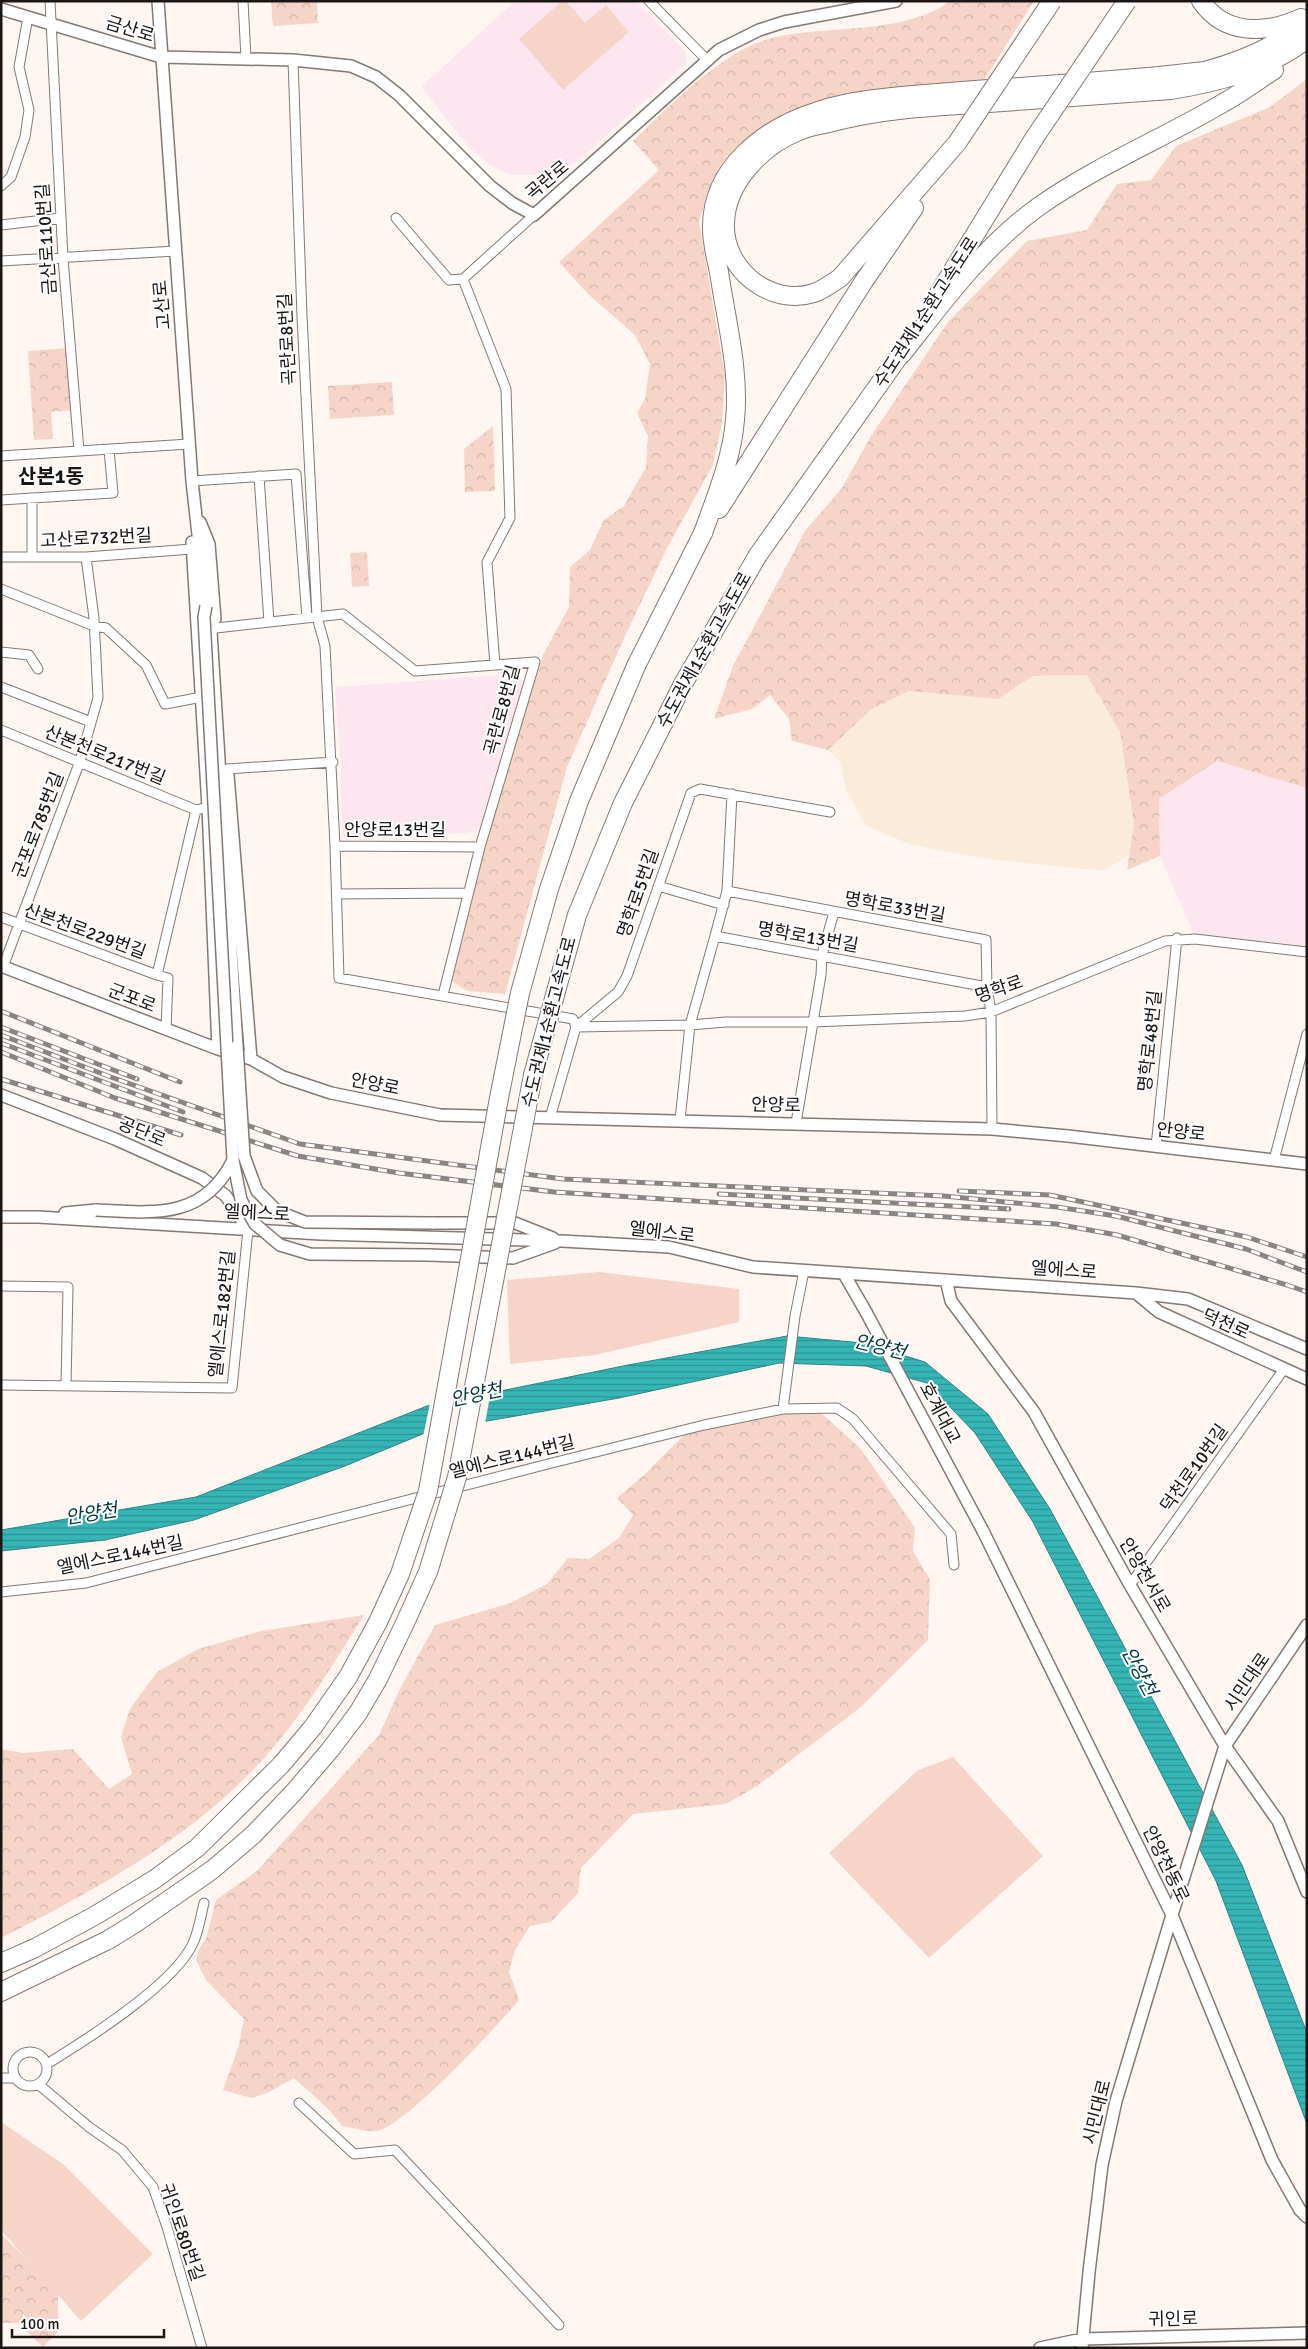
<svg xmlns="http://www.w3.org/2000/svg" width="1308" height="2349" font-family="Signika,'Noto Sans KR',sans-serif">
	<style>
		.education { fill: #fee6f1 }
		.medical { fill: #faecd8 }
		.grass { fill: #f6d5c8 }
		.forest { fill: url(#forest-crowns) }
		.water { fill: url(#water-rules); stroke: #2d8585 }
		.pier { fill: #fff6f2 }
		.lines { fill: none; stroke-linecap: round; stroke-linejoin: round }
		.minor-casing { stroke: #857872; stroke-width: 11 }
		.tertiary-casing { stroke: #857872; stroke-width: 14 }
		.motorway-casing { stroke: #857872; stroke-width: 20 }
		.minor { stroke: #fff; stroke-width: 9 }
		.tertiary { stroke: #fff; stroke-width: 11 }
		.motorway { stroke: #fff; stroke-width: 18 }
		.rail-casing { stroke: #8b8481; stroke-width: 5 }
		.rail { stroke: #fff; stroke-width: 3; stroke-dasharray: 9; stroke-linecap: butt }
		.tertiary-bridge-casing { stroke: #857872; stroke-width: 14; stroke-linecap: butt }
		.motorway-bridge-casing { stroke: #857872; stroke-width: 20; stroke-linecap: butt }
		.tertiary-bridge { stroke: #fff; stroke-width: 11 }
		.motorway-bridge { stroke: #fff; stroke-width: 18 }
		.labels { text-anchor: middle; stroke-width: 4; stroke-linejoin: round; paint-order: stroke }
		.street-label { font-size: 18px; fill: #1b1614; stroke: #fff }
		.water-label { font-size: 19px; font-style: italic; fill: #003a3b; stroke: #fff }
		.quarter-label { font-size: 20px; font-weight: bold; fill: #1b1614; stroke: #fff }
	</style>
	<defs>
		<pattern id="forest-crowns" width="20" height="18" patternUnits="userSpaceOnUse" patternTransform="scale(1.25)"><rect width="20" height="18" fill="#f6d5c8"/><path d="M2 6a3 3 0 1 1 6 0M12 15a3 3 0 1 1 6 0" fill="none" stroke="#d2b6ab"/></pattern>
		<pattern id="water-rules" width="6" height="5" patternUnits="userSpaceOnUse" patternTransform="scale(1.25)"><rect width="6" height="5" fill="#35b5b5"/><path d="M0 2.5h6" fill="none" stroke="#2c9292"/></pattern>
	</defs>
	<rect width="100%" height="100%" fill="#fff6f2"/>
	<!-- education -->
	<path class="education" d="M515,1h121l50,51v12l-109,98 -33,13h-32l-20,-8 -24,-21 -47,-59z
		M513,674l10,7 -1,6 -43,143 -13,3 -124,3 -1,-69 -6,-80z
		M1217,761l90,27v161l-113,-14 -34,-79 -1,-57z"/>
	<!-- medical -->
	<path class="medical" d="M1087,675l33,57 14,92 -4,30 -26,17 -116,-12 -76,-14 -46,-19 -20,-36 -6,-28 -12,-12 42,-40 39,-19 89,8 35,-23z"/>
	<!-- grass -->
	<path class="grass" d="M562,1h4l19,22 21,-18 23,27 -66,58 -44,-51z
		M599,1272l140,17v33l-144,33 -85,9 -3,-84z
		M953,1757l90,99 -114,102 -100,-105 89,-83z
		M1,2122l62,42 90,90 -72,67 -80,-91z"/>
	<!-- forest -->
	<path class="forest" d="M271,1h46l1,22 -45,3z
		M950,1h84l-50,79 -141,17 -45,13 -34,17 -25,18 -18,20 -13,27 -9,29 26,155 -3,47 -9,42 -46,83 -42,88 -58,131 -62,227 -38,-3 -15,-10 34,-139 31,-106 26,-81 26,-48 1,-40 20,-17 14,-30 20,-14 22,-39 2,-31 -11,-23 8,-14 5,-35 -15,-29 -47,-41 -29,-32 100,-92 -26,-29c38,-36 91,-93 143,-104 53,-12 128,-2 174,-36z
		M1307,79v709l-90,-27 -58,38 1,57 -33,14 7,-46 -14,-92 -33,-57 -54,1 -35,23 -89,-8 -39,19 -42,40 -36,-9 -3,-22 -19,-24 -18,14 -38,10 19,-53 72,-135 37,-43 29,-52 77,-114 79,-81 60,-11 30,-46 34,-4 25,-34 94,-39z
		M69,348l4,62 -22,2 2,27 -19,1 -6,-89z
		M392,382l2,33 -64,4 -2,-33z
		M493,426l2,65 -30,1 -1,-43z
		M367,552l2,34 -17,1 -2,-34z
		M810,1403l51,46 54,79 -2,23 17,29 -2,60 -67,67 -104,79 -31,18 -93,10 -52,54 -3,25 -27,29 -21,4 -15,24 -6,22 10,28c-21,25 -115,128 -143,131 -10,1 -23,-3 -34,-5 -13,-19 -31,-32 -48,-48l-27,15 -16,5 -28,-8 16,-45 5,-26 -38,-39 -10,-20 3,-11 7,-10 10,-39 41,-29 122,-136 21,-46 35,-64 76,-22 36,-19 21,-26 21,1 30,-21 14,-23 -16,-17 27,-23 46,-46z
		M364,1615c-30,48 -60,98 -98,141 -72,81 -169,133 -265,182v-189l22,4 50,-4 36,40 23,-15 -11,-37 9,-28 27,-37 41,-23 63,-18z
		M1,2234l57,56v42l-15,15 -25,-24h-17z"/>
	<!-- water -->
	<path class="water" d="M787,1336l76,7 62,19 63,52 62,95 192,356 65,168v91l-91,-243 -183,-359 -58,-89 -48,-50 -61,-17 -87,-3 -160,35 -189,33 -85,35 -151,54 -89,20 -104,11v-21l195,-33 231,-91 201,-41z"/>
	<!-- pier -->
	<path class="pier" d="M491,1390l-6,34 -62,13 7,-34z"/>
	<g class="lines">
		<!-- minor casing -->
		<g class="minor-casing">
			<path id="minor" d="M50,1l13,257 16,193
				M243,1l3,57
				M649,1l58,59
				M293,60l9,256 15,301 8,29 10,200
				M1,186l10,-9 14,-40 4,-27 -10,-43 9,-50
				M396,218l53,62 14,-1
				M1,225l60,-7
				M1,261l175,-10
				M1,456l188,-12
				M259,476l10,146
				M192,481l104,-7 11,144
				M1,500l112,-7 -4,-43
				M1,557h85l106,-8
				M32,557v-59
				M1,589l93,37 12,2 40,37 19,39 37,-7
				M216,628l127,-14 72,57 120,-9 -55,185 -37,148
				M1,652l28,3 9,14
				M495,665l-8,-103 23,-44 -4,-129 -43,-110 71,-64
				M1,687l90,35
				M1,730l195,80
				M227,769l106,-7
				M480,847l-145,-1 4,132 234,41 3,8 -26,91
				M658,886l66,19
				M727,891l259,49 1,47 4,25 1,117
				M337,894l131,-1
				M1,917l156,58
				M715,936l12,-45 5,-97
				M3,967l77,-206 18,-63 -4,-80 -8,-61
				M576,1027l114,-2 36,-3h86l153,-6 26,-4 174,-71 30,-2 112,13
				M576,1027l42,-35 9,-16 64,-183 9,-4 130,23
				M166,1030l2,-52 -11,-3 39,-165 12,-3
				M680,1120l10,-95 25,-89 272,51
				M796,1123l25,-148 1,-20 12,-43
				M1156,1147l21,-209
				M1274,1160l33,-126
				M1,1286l67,1 -2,99
				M1,1385l231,3 16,-158
				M783,1409l12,-93 9,-45
				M1130,1585l154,-216
				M1,1592l85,-9 458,-118 160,-40 79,-16 54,-1 16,11 98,115 3,31
				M13 2069a17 17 0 1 1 34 0a17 17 0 1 1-34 0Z
				M47,2064c39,-24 130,-81 147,-123 5,-12 7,-26 10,-38
				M1,2078h14
				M38,2084l51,43 33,23 31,37 14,40 35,121
				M299,2103l55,51 41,-4 164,175"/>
		</g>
		<!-- tertiary casing -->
		<g class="tertiary-casing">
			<path id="tertiary" d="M158,1l34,480 14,125 4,10 27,430
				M1,9l160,48 132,3 58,6 25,11 23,18 91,91 22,17 22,12 185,-165 40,-20 25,-8 112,-21
				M200,522l9,22 6,75
				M192,542l16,265 10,242
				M228,775l23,284
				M1,966l217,83 33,10 32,18 48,16 109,22 552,14 76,7 239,28
				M1,1095l114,44 87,39 24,18 22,34
				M65,1213l31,-3
				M1,1217h37l283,17 241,7 107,6 84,20 383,26 52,6 119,50
				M432,1223h83l38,15
				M429,1255l84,3 42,-15
				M844,1274l22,38
				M946,1280l5,21 83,111 96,173 95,161 53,75 29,71
				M1136,1293l23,19 148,67
				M983,1531l189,384 100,245 28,50 7,7
				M1040,2348l42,-9 225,-6
				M1082,2348l7,-76 13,-107 14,-64 56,-186 53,-169 82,-121"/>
		</g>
		<!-- motorway casing -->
		<g class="motorway-casing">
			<path id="motorway" d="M1201,1c24,35 65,33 100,17
				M957,143l-117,135c-8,5 -17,12 -26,15 -44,14 -91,-24 -89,-70 1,-41 38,-78 74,-92 9,-4 20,-6 30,-8 47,-13 96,-16 145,-19 66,-5 131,-9 197,-14 49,-8 95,-20 136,-51
				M939,293l96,-156
				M902,354c41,-52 81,-107 136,-147 58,-41 124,-68 185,-104 18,-10 34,-22 51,-33
				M719,509l145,-228 50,-73
				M703,533c13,-36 29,-75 32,-113 5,-49 -9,-100 -16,-148 -3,-14 -7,-29 -7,-43 -1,-61 52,-101 106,-118 41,-14 99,-16 143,-20 81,-6 163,-10 244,-20 37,-10 71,-24 102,-49
				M758,555l149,-210
				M1,1963l34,-15 61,-33
				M1,1992l107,-52"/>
		</g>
		<!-- minor -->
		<use href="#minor" class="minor"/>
		<!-- tertiary -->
		<use href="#tertiary" class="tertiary"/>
		<!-- motorway -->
		<use href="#motorway" class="motorway"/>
		<!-- rail casing -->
		<g class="rail-casing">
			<path id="rail" d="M1,1011l179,71
				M1,1027l136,52
				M1,1035l107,41 192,68 263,35 381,17 113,11 59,9 130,33 61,23
				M1,1043l182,69
				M1,1052l114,46 183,58 101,17 155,19 502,32 61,11 170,50 20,7
				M1,1079l180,56
				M959,1191l91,4 197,42 60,20
				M719,1194l290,15"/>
		</g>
		<!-- rail -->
		<use href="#rail" class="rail"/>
		<!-- tertiary-bridge casing -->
		<g class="tertiary-bridge-casing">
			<path id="tertiary-bridge" d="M206,606l-2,11 29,543 8,40 14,24 25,21 30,9 119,1
				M237,1046l7,110 13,35 20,20 28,11 127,1
				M96,1210c57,3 108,10 137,-50
				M866,1312l117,219"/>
		</g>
		<!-- motorway-bridge casing -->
		<g class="motorway-bridge-casing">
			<path id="motorway-bridge" d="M1035,137l92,-136
				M957,143l95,-142
				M96,1915l59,-36 42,-31 84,-83 32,-38 35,-50 30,-55 22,-48 28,-83 71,-393 21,-105 29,-104 30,-88 57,-135 67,-133
				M108,1940l26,-16 78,-54 41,-35 41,-43 36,-42 28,-37 20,-34 27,-56 23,-51 29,-95 76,-402 44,-160 46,-112 60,-119 75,-129"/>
		</g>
		<!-- tertiary-bridge -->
		<use href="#tertiary-bridge" class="tertiary-bridge"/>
		<!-- motorway-bridge -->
		<use href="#motorway-bridge" class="motorway-bridge"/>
	</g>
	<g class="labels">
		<!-- street labels -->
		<g class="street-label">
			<text transform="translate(130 29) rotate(17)" y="6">금산로</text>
			<text transform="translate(547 180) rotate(-40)" y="6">곡란로</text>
			<text transform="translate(46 239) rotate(-94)" y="6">금산로110번길</text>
			<text transform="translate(162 305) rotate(-95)" y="6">고산로</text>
			<text transform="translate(926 312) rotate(-57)" y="6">수도권제1순환고속도로</text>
			<text transform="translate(287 339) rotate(-93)" y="6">곡란로8번길</text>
			<text transform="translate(96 538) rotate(-3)" y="6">고산로732번길</text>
			<text transform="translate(704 650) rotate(-61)" y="6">수도권제1순환고속도로</text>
			<text transform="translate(502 710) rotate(-75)" y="6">곡란로8번길</text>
			<text transform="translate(105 755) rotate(22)" y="6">산본천로217번길</text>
			<text transform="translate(38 825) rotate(-69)" y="6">군포로785번길</text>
			<text x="395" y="836">안양로13번길</text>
			<text transform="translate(638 893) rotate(-71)" y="6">명학로5번길</text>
			<text transform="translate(895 907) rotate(10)" y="6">명학로33번길</text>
			<text transform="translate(85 931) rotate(20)" y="6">산본천로229번길</text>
			<text transform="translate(808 937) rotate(10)" y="6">명학로13번길</text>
			<text transform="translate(999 989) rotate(-19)" y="6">명학로</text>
			<text transform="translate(132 998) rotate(21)" y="6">군포로</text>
			<text transform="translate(549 1022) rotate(-76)" y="6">수도권제1순환고속도로</text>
			<text transform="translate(1150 1041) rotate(-84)" y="6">명학로48번길</text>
			<text transform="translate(375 1084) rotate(11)" y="6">안양로</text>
			<text transform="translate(776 1105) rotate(1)" y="6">안양로</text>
			<text transform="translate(142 1132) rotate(23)" y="6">공단로</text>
			<text transform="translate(1181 1132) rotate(6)" y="6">안양로</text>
			<text transform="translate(257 1213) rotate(3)" y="6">엘에스로</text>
			<text transform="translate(662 1232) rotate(7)" y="6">엘에스로</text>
			<text transform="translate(1064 1270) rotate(4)" y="6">엘에스로</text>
			<text transform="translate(222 1314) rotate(-84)" y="6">엘에스로182번길</text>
			<text transform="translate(1226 1324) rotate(24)" y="6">덕천로</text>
			<text transform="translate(940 1413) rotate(62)" y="6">호계대교</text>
			<text transform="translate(512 1457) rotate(-14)" y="6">엘에스로144번길</text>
			<text transform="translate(1194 1468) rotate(-55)" y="6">덕천로10번길</text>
			<text transform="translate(120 1555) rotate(-12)" y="6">엘에스로144번길</text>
			<text transform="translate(1145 1575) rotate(60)" y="6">안양천서로</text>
			<text transform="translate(1247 1682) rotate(-56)" y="6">시민대로</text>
			<text transform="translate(1166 1864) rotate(64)" y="6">안양천동로</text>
			<text transform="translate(1097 2112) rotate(-76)" y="6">시민대로</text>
			<text transform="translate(182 2232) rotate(71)" y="6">귀인로80번길</text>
			<text transform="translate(1173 2319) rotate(-1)" y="6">귀인로</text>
		</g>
		<!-- water labels -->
		<g class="water-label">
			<text transform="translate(880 1346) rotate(14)" y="7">안양천</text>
			<text transform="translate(476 1394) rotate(-12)" y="7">안양천</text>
			<text transform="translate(91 1513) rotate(-9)" y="7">안양천</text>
			<text transform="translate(1140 1671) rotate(62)" y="7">안양천</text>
		</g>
		<!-- quarter labels -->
		<g class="quarter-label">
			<text x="51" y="483">산본1동</text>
		</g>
	</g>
	<!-- border -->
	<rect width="1308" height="2349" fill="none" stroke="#1b1614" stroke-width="5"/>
	<!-- scale -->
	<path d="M12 2329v8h152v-8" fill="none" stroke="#1b1614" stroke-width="2.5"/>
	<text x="20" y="2329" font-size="15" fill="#1b1614" stroke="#ffffff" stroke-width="4" paint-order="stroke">100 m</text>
</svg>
